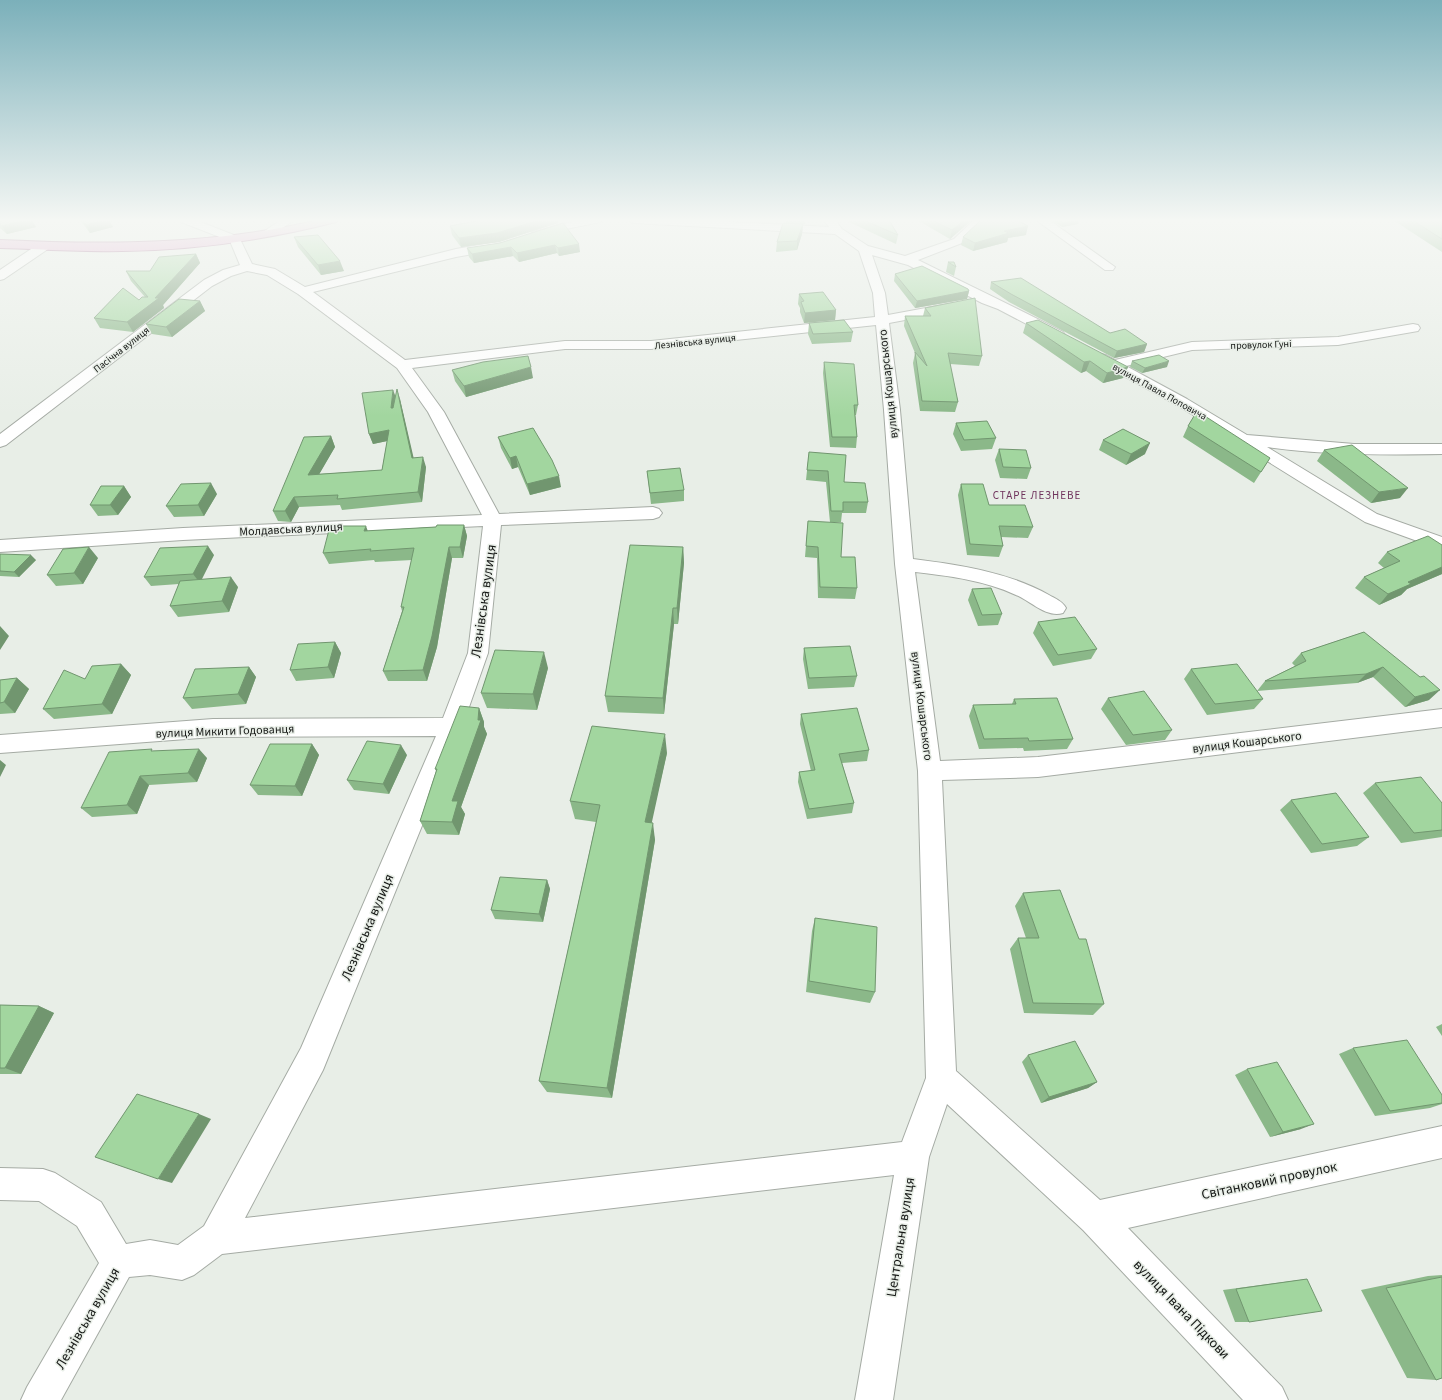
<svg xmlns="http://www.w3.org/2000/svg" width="1442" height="1400" font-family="'Source Sans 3',sans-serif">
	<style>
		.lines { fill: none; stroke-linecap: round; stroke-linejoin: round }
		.minor-casing { stroke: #a5aba4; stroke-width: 2 }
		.major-casing { stroke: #8b4474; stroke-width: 2 }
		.minor { fill: #fff; fill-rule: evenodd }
		.major { fill: #df9dca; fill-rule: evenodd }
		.wall { fill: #8bb889 }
		.shaded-wall { fill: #71966f }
		.building { fill: #a2d69f; stroke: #71966f }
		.labels { text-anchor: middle; stroke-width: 3; stroke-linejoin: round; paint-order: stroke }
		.far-street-label { font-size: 10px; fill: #151715; stroke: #e8eee7 }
		.far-neighbourhood-label { font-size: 11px; letter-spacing: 1px; fill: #6f335c; stroke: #e8eee7 }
		.street-label { font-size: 12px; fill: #151715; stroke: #e8eee7 }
		.near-street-label { font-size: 14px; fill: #151715; stroke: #e8eee7 }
	</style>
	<rect width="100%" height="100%" fill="#e8eee7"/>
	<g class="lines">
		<!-- minor casing -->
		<g class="minor-casing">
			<path id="minor" d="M180,220h15l44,17 13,27 23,5 30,18 151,-38 41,-7 4,1 2,3 -2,3 -45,8 -143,35 92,68 160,-19h86l224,-24 -2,-24 -14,-42 -24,-17 -201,-11 -4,-1 -1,-2h64l136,7 -5,-7h11l7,9 26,17 37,10 49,-17 20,-19h11l-23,23 -44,17c48,24 97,47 145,72l2,3 -2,3 -5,1 -5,-1 -55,-29 -16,-6 -74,-38 -36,-10 13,38 3,22 65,-12 5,1 2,3 -2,3 -5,1 -64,12 11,87 13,149c47,6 95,13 136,36 7,4 13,6 17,13l-3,5c-17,5 -32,-12 -47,-18 -32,-15 -67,-19 -101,-23l25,189 98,-4 404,-48v18l-404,50 -96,3 14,291 144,129 342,-74v32l-314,70 154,159 6,13h-45l-160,-170 -136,-126 -18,53 -36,243h-38l39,-225 -672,79 -28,21 -12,5 -32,-5 -21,2 -68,123h-40l6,-13 72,-124 -22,-37 -38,-25 -39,-1v-32l43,1 12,4 46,29 25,42 24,-4 28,5 26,-19 97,-178 135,-312 -223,1 -213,16v-18l213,-16 230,-1 25,-65 15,-127 -300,14 -183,12v-12l183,-12 299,-13 -54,-103 -31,-44 -99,-74 -31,-19 -20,-4 -16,5 -19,10 -206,159 -6,2v-13l204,-154 19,-10 17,-5 -10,-24 -49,-19zM876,325l8,85 11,154 23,207 8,307 -24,64 -657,76 78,-148 139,-343 26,-74 13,-128 152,-6 6,-2 3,-4 -3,-4 -6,-2 -154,7 -55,-102 -32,-44 153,-19h86z
				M281,220h13l-23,16h-8l-2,-2 2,-2z
				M579,220h23l-2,2 -34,7 -29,8 -4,-1 -2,-2 2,-2z
				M1036,220h13l66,47 -2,3h-8z
				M44,242l4,1 2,3 -2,3 -44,30 -4,1v-10l40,-27z
				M1413,324l5,1 2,3 -2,3 -80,14 -146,5 -66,16 61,33 60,36 107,9h88v10c-58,1 -117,1 -175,-7l110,67 65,23v13l-77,-28 -188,-117 -66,-36 -5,-1 -12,-10 2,-3 5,-1 5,1 9,5 77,-18 146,-5z"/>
		</g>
		<!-- major casing -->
		<g class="major-casing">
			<path id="major" d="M319,220h19l-2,2c-70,18 -142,28 -214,29 -41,1 -81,-2 -122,-3v-8c108,5 212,5 319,-20z"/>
		</g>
		<!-- minor -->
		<use href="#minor" class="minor"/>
		<!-- major -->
		<use href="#major" class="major"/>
	</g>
	<!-- wall -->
	<path class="wall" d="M0,220l36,7 -29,7 -7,-6z
		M80,220h36l-6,2 3,5 -23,6z
		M786,220h20l-1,4 -19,-1z
		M848,220h41l9,15 -2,9 -47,-22z
		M917,220h55l-22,19z
		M1051,220h28l-1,4 -16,3z
		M1393,220h49v32z
		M558,223l-59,19 -38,5 -9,-12 -2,-9z
		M563,223l17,29 -21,4 -2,-3 -38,9 -6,-6 -39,7 -5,-6 -2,-9 33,-5z
		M803,224l-1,10 -5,16 -21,2 1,-10z
		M1026,235l-18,3 -1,4 -34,9 -12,-6 2,-8z
		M294,237l50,34 -23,4 -23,-28z
		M196,254l4,9 -37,42 1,3 -31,24 -33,-4 -6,-10 51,-21 -14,-16 -5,-10h24z
		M948,262l8,5 -2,9 -8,-4z
		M895,274l74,17 -2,8 -52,9 -21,-27z
		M991,282l119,51 37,11 -3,8 -30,6 -105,-56 -19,-13z
		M799,294l37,16 -1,10 -31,3 -4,-11v-4l-2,-4z
		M200,301l5,10 -33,26 -20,-3 -6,-10z
		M925,308l57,48 -3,10 -29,-2 8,38 -3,10 -35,-1 -7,-48 2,-10 -11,-27 1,-10h18z
		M809,323l44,9 -2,10 -39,2 -4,-10z
		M1026,323l102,44 -5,11 -20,5 -17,-12 -5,2 -58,-40z
		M1132,361l35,6 -25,6 -12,-6z
		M824,362l34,43 -2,10h-1l2,22 -1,11 -26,-1 -7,-74z
		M452,370l81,8 -67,19 -11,-16z
		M395,395l5,4 13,59 13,9 -4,35 -80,8 -2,-5 -41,2 -8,15 -13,-1 -5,-10 58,-75 4,11 -16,27 63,-4 5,-29 -14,3 -4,-10z
		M956,423l40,15 -4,11 -31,2 -8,-17z
		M1188,426l82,32 -16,25 -71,-46z
		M498,437l63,50 -31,8 -12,-28 -6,2 -11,-21z
		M1103,440l42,14 -19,11 -27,-15z
		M999,449l32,19 -4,11 -27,-1 -5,-18z
		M1324,450l76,48 -29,5 -54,-42z
		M809,452l59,50 -2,11h-24l-1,9h-11l-4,-40 -20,-2z
		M647,471l37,19v11l-33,3z
		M961,484l28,21 44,22 -5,11 -27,-1 2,9 -4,11 -32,-2 -9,-60z
		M124,486l7,11 -13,18 -20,1 -8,-11z
		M217,494l-13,22 -30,1 -8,-11z
		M808,521l49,67 -2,11 -37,-1 -1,-40 -12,-1z
		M464,525l3,11 -4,22h-11l-15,89 -10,34h-39l-5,-10 19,-60 -1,-4 11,-47 -37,2 -1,-2 -45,4 -6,-11 45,-22z
		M1442,545v29l-35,15 -6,6 -22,10 -24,-17 9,-11 20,-9 -6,-5 9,-11z
		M683,547l1,16 -6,61h-4l-10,90 -56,-2 -3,-16z
		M0,554l36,6 -17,17 -19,-1z
		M214,555l-13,24 37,8 -9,25 -51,5 -8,-11 9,-22 -28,2 -7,-9z
		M98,558l-15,26 -27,2 -9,-11z
		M972,589l30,25 -4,11 -20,1 -10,-26z
		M1038,622l59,27 -6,10 -38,7 -20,-33z
		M1364,632l65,68 -24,7 -32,-30 -16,6 -100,8 6,8 -9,10 -47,6 -23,-36 7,-10 66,22 8,-10 30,-15 -3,-3 9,-10z
		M335,642l6,11 -7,25 -38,3 -6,-11z
		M804,648l53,28 -3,11 -46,2 -5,-30z
		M121,664l10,11 -19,39 -58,5 -11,-10 42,-30z
		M249,667l7,10 -10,27 -54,5 -9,-11z
		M548,668l-11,42 -50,-2 -6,-15z
		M17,678l12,11 -14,24 -15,1v-34z
		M1108,698l64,32 -7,10 -39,5 -25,-36z
		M1014,699l59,40 -6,10 -43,2 -1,-3 -44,1 -10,-33 4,-11 39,-1z
		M479,708l5,14v5l3,7 -26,73 4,7 -6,21 -32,-1 -7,-13 16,-50 -1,-2z
		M801,714l68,36 -2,11 -25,2 12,40 -2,10 -45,6 -9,-37 1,-10 12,-1 -11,-47z
		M312,744l7,11 -17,41 -44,-1 -8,-10z
		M154,751l53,7 -10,24 -48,3 -12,29 -45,3 -11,-9z
		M667,753l-16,69 4,18 -43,258 -65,-6 -8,-11 57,-259 -21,-3 -5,-18z
		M407,755l-18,39 -35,-4 -7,-10z
		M1375,783l67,20v34l-41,6 -38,-50z
		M1291,800l78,37 -12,9 -46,7 -31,-43z
		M547,880l3,9 -7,33 -48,-3 -4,-9z
		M1023,893l81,111 -11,11 -69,-2 -14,-64 8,-11h8l-11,-32z
		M815,918l60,74 -5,11 -64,-11 6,-61z
		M0,1005l39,1 15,7 -33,61h-21z
		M1442,1024v12l-6,-9z
		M1353,1048l89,55v1l-12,4 -55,8 -36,-62z
		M1028,1055l69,27 -9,6 -47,15 -19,-41z
		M1247,1069l54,60 -31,8 -35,-62z
		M1442,1275v103l-6,2 -29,-2 -46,-88 67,-14z
		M1307,1279l-58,43h-14l-12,-32z"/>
	<!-- shaded-wall -->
	<path class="shaded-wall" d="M27,220h5l4,7 -29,7 -5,-8z
		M106,220h10l-6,2 3,5 -23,6 -4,-8z
		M252,220h5l-4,2z
		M540,220h18v3l-59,19 -38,5 -2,-9z
		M964,220h8l-22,19 2,-9z
		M1079,220l-1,4 -16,3 1,-4z
		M803,224l-1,10 -5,16v-9z
		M1028,226l-2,9 -18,3 -1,4 -34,9 2,-8 29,-12z
		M579,244l1,8 -21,4 -1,-8z
		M555,245l2,8 -38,9 -2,-9z
		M511,247l2,9 -39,7 -2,-9z
		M196,254l4,9 -37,42 1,3 -31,24 -6,-10 28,-24z
		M340,261l4,10 -23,4 -3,-10z
		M969,291l-2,8 -52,9 2,-7z
		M200,301l5,10 -33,26 -6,-10z
		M836,310l-1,10 -31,3 1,-10z
		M1147,344l-3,8 -30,6 3,-7z
		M1090,361l-4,10 -5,2 3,-11z
		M1169,361l-2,6 -25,6 3,-5z
		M531,367l2,11 -67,19 -2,-11z
		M1128,367l-5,11 -20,5 4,-10z
		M397,389l3,10 16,69 -4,-10z
		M393,390l4,10 -2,18 -4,-10z
		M389,430l3,10 -19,4 -4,-10z
		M331,436l4,11 -22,38 -5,-10z
		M1150,443l-5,11 -19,11 5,-11z
		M516,456l2,11 -6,2 -2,-11z
		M423,457l3,10 -4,35 -4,-10z
		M559,476l2,11 -31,8 -3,-11z
		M211,483l6,11 -13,22 -6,-11z
		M124,486l7,11 -13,18 -8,-10z
		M1408,488l-8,10 -29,5 8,-11z
		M294,497l5,10 -8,15 -6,-11z
		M464,525l3,11 -4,22 -3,-11z
		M366,526l4,11 -6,-6z
		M208,546l6,9 -14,28 -7,-9z
		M89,547l9,11 -15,26 -9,-11z
		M449,547l3,11 -15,89 -10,34 -4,-11z
		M683,547l1,16 -6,61 -1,-16z
		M31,555l5,5 -17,17 -5,-5z
		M1442,567v7l-35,15 -6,6 -22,10 9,-11 20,-12z
		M231,577l7,10 -9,25 -7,-11z
		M673,608l1,16 -10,90 -1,-16z
		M0,626l9,10 -9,14z
		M335,642l6,11 -7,25 -6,-11z
		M544,652l4,16 -11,42 -4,-16z
		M121,664l10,11 -19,39 -10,-10z
		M249,667l7,10 -10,27 -8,-10z
		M1383,667l-10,10 -16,6 9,-9z
		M17,678l12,11 -14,24 -11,-11z
		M1440,690l-11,10 -24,7 10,-10z
		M479,708l5,14v5l3,7 -26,73 4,7 -6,21 -7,-13v-21l26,-81z
		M665,734l2,19 -19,87 -3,-18z
		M312,744l7,11 -17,41 -7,-10z
		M401,745l6,10 -18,39 -6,-10z
		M199,749l8,9 -10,24 -9,-9z
		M0,760l6,5 -6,12z
		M140,776l9,9 -12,29 -10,-9z
		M653,823l2,17 -43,258 -5,-10z
		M547,880l3,9 -7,33 -4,-8z
		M39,1006l15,7 -33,61 -16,-6z
		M1097,1082l-9,6 -47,15 8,-6z
		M199,1114l12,5 -39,64 -14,-4z
		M1314,1124l-13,5 -31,8 13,-5z"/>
	<!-- building -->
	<path class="building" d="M0,220h27l-25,6 -2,-1z
		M82,220h24l-20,5z
		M481,220h59l-43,13 -38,5 -9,-12z
		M863,220h26l9,15z
		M932,220h32l-12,10z
		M981,220h36l11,6 -24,5 5,2 -34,10 -12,-6z
		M1059,220h19l-15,3z
		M1412,220h30v19z
		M563,223l16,21 -21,4 -3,-3 -38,8 -6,-6 -39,7 -5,-6 33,-5z
		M783,223l20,1 -6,17 -20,1z
		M318,235l22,26 -22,4 -24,-28z
		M196,254l-41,44h4l-32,24 -33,-4 29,-30 16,12 3,-3h6l-22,-26h24l9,-14z
		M948,262h6l2,5z
		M922,266l46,23 1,2 -52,10 -22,-27z
		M1021,278l89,55 15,-4 22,15 -30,7 -106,-57 -20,-12z
		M823,292l13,18 -31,3 -4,-11 3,-1 -5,-7z
		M975,298l7,58 -34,-3 10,49 -36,-1 -7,-49 12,14 -22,-50h26l-6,-8z
		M179,299l21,2 -34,26 -20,-3z
		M844,320l9,12 -40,2 -4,-11z
		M1038,320l90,47 -21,6 -17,-12 -6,1 -58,-39z
		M1159,355l10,6 -24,7 -13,-7z
		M528,356l3,11 -67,19 -12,-16 31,-8z
		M824,362l30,2 4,41h-4l3,32h-25z
		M397,389l15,69 11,-1 -5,35 -81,7 1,-4 -44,2 -9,14h-12l31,-74 27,-1 -23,39 74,-5 7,-40 -20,4 -7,-41 31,-3 -2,18h2z
		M1197,411l73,47 -9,14 -73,-46z
		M987,421l9,17 -32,2 -8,-17z
		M533,428l19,32 7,16 -32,8 -11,-28 -6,2 -12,-21z
		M1123,429l27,14 -19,11 -28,-14z
		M1352,445l56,43 -29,4 -55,-42z
		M999,449l27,1 5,18 -28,-1z
		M809,452l37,3 -2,27 21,1 3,19h-25v9h-12l-3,-40 -21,-1z
		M680,468l4,22 -34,3 -3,-22z
		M211,483l-13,22 -32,1 15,-22z
		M961,484h22l6,21h36l8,22 -34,-1 4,20 -33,-2z
		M101,486h23l-14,19h-20z
		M808,521l35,2 -2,34h14l2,31 -37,-1 -2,-40 -12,-1z
		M437,525h27l-4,22h-11l-17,89 -9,34 -40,1 21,-64h-3l13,-59 -44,3 1,-2 -48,4 7,-27h36l-2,5 72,-4z
		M1428,536l14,9v22l-34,15 3,2 -23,10 -24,-17 36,-16 -13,-9z
		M630,545l53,2 -6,61h-4l-10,90 -58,-2z
		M208,546l-15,28 -49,3 16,-29z
		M89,547l-15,26 -27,2 16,-26z
		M0,554l31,1 -17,17 -14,-1z
		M231,577l-9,24 -52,5 10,-25z
		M991,588l11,26 -20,1 -10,-26z
		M1075,617l22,32 -39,6 -20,-33z
		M1364,632l56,45 4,-1 16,14 -25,7 -32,-30 -17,7 -101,7 41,-20 -5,-8z
		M335,642l-7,25 -38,3 8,-26z
		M850,646l7,30 -48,2 -5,-30z
		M495,650l49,2 -11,42 -52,-1z
		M121,664l-19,40 -59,5 21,-39 21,9 7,-13z
		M1237,664l26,35 -48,5 -24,-35z
		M249,667l-11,27 -55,4 12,-29z
		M17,678l-13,24 -4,1v-23z
		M1144,691l28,39 -39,5 -25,-37z
		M1057,698l16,41 -44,2 -1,-3 -44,1 -11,-34 43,-1 -2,-5z
		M460,706l19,2 -1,12h3l-29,81h6l-6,21 -32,-1 17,-52h-2z
		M857,708l12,42 -30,4 15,49 -45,6 -10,-37 16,-2 -14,-56z
		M592,726l73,8 -20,88 8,1 -46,265 -68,-7 61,-276 -30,-4z
		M367,741l34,4 -18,39 -36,-4z
		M270,744h42l-17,42 -45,-1z
		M152,749l-1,2 48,-2 -11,24 -48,3 -13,29 -46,3 28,-56z
		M1421,777l21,26v27l-28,3 -39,-50z
		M1336,793l33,44 -47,7 -31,-44z
		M500,877l47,3 -8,34 -48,-4z
		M1060,890l19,49h7l18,65 -71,-1 -15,-65h21l-16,-45z
		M815,918l62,9 -2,65 -66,-11z
		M0,1005l39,1 -34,62h-5z
		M1407,1040l35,55v8l-52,8 -37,-63z
		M1075,1041l22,41 -48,15 -21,-42z
		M1277,1062l37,62 -31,8 -36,-63z
		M137,1094l62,20 -41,65 -63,-22z
		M1442,1277v101l-6,2 -50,-92z
		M1307,1279l15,32 -73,11 -13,-33z"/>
	<!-- sky -->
	<linearGradient id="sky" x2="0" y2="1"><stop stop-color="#7bb0ba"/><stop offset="0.53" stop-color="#f5f7f4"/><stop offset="1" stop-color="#f5f7f4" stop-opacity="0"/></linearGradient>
	<rect width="1442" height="416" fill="url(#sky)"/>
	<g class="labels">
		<!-- far-street labels -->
		<g class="far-street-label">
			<text transform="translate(695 341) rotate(-6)" y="4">Лезнівська вулиця</text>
			<text transform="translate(1261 344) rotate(-2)" y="4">провулок Гуні</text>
			<text transform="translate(121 349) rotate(-38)" y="4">Пасічна вулиця</text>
			<text transform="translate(1160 391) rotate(29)" y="4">вулиця Павла Поповича</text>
		</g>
		<!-- far-neighbourhood labels -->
		<g class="far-neighbourhood-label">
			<text x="1037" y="499">СТАРЕ ЛЕЗНЕВЕ</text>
		</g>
		<!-- street labels -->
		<g class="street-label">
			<text transform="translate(888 384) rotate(-96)" y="4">вулиця Кошарського</text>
			<text transform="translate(291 529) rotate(-3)" y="4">Молдавська вулиця</text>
			<text transform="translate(922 706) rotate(83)" y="4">вулиця Кошарського</text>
			<text transform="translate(225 731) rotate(-2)" y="4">вулиця Микити Годованця</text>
			<text transform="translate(1247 742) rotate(-7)" y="4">вулиця Кошарського</text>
		</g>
		<!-- near-street labels -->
		<g class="near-street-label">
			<text transform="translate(483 601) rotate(-82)" y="5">Лезнівська вулиця</text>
			<text transform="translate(367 927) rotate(-67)" y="5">Лезнівська вулиця</text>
			<text transform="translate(1269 1180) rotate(-12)" y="5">Світанковий провулок</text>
			<text transform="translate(900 1237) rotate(-81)" y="5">Центральна вулиця</text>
			<text transform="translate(1182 1309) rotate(46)" y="5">вулиця Івана Підкови</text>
			<text transform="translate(87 1318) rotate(-60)" y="5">Лезнівська вулиця</text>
		</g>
	</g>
</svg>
